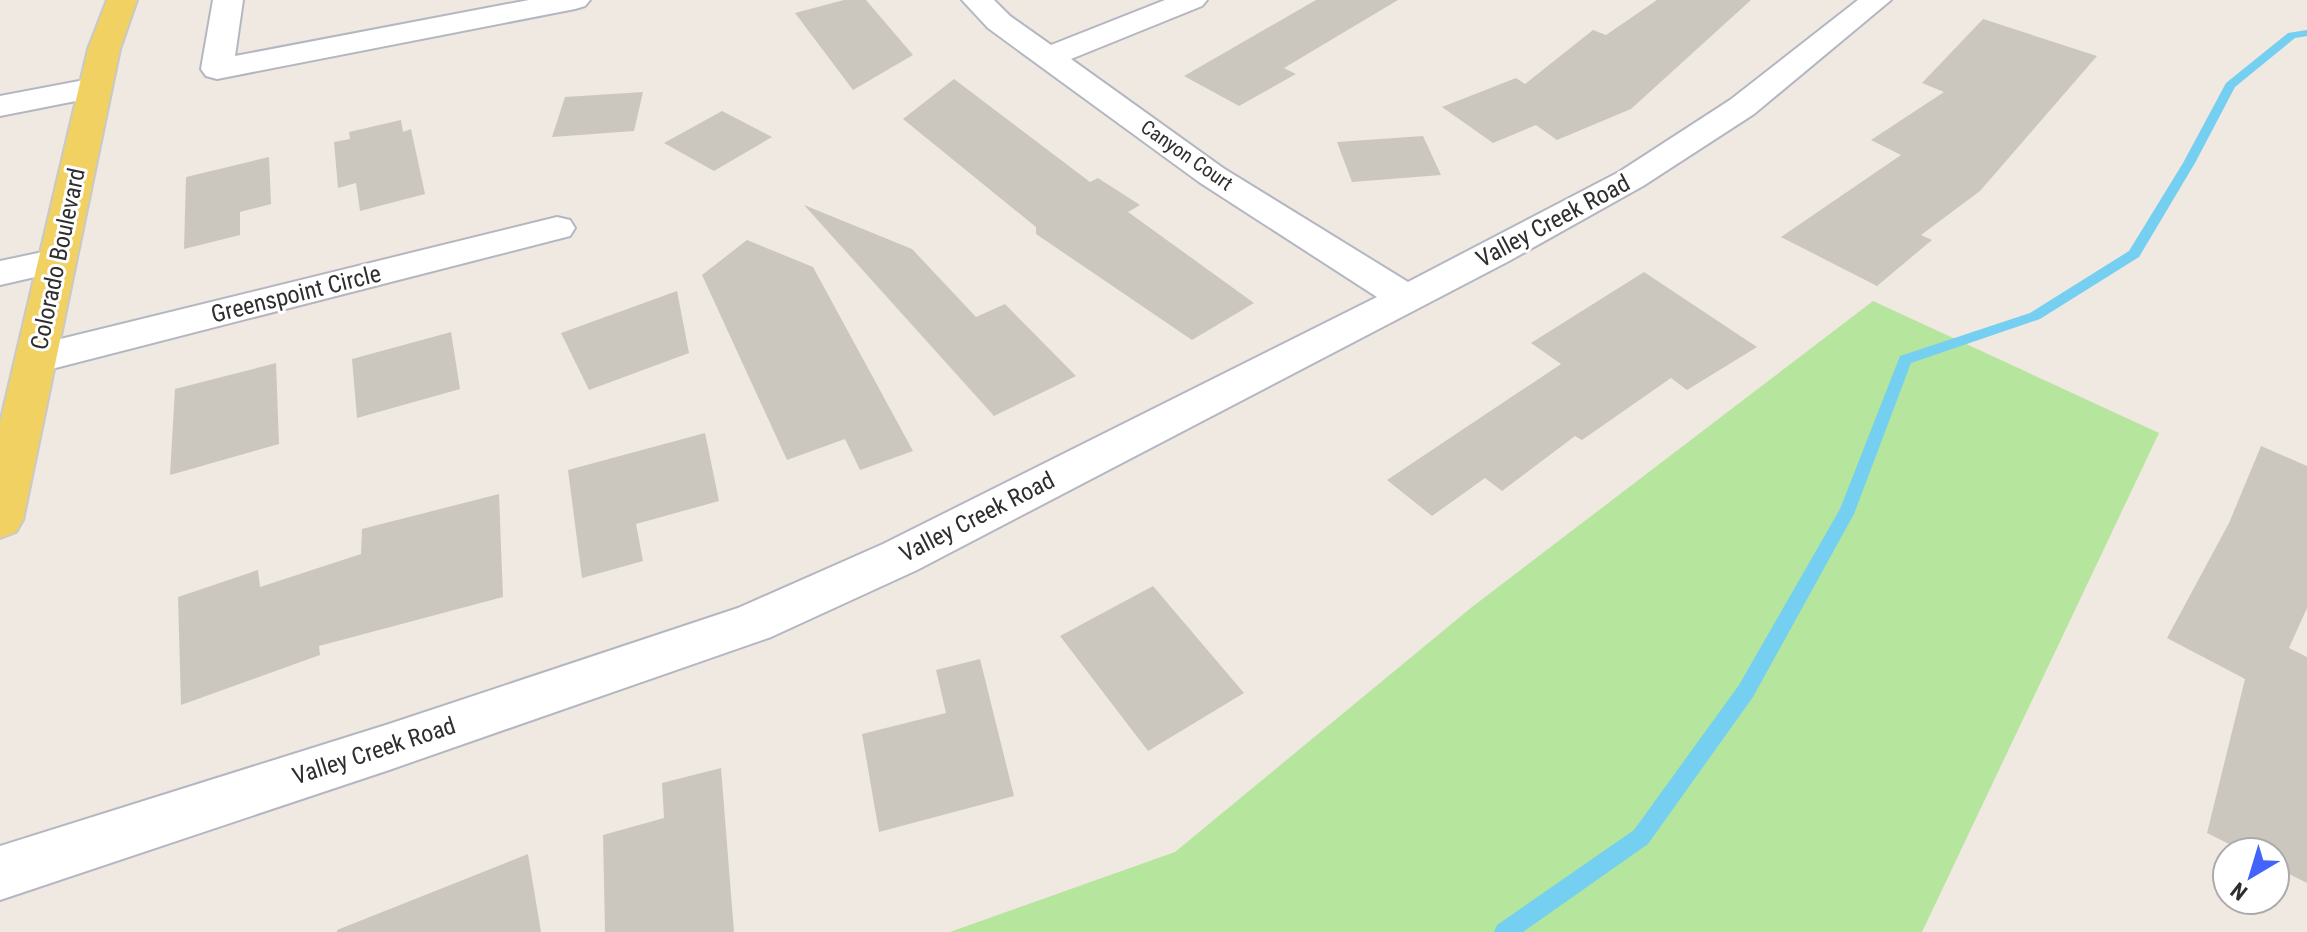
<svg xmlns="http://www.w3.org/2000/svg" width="2307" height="932" font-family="'Roboto Condensed',sans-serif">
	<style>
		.green { fill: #b6e59e }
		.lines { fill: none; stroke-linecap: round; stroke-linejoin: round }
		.stream { fill: #75cff0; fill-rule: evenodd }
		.building { fill: #cbc7bf }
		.minor-casing { stroke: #b4b7c1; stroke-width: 4 }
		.major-casing { stroke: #c9c9c9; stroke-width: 4 }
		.minor { fill: #fff; fill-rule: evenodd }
		.major { fill: #f2d163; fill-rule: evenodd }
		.labels { text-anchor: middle; stroke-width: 6; stroke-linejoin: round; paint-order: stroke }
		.far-street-label { font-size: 20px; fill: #2e2e2e; stroke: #fff }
		.street-label { font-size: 24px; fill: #2e2e2e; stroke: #fff }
	</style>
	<rect width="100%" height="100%" fill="#efe9e1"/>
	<!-- green -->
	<path class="green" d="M1873,301l286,132 -237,499h-972l225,-80 297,-245z"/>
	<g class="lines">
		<!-- stream -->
		<path class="stream" d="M2307,30v6l-12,2 -60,49 -40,76 -56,94 -99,62 -129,44 -57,151 -101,183 -105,147 -125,88h-29l3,-7 137,-95 105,-145 101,-176 60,-153 130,-43 99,-62 54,-88 43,-80 62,-50z"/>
	</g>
	<!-- building -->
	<path class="building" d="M844,0h22l47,55 -60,35 -58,-77z
		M1316,0h82l-114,68 12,6 -57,32 -55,-30z
		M1657,0h94l-120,109 -74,31 -21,-15 -43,18 -51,-36 74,-29 9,6 68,-54 13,5z
		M1983,19l114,37 -117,135 -59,44 11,5 -55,46 -96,-49 120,-82 -30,-15 73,-48 -22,-9z
		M954,79l136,103 8,-4 42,27 -12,7 126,91 -62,37 -156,-106v-7l-133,-108z
		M643,92l-9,39 -82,6 13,-40z
		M722,111l50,26 -58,34 -50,-28z
		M401,120l2,12 8,-3 14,65 -65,17 -4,-28 -18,5 -4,-46 16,-3 -1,-7z
		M1423,136l18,39 -89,7 -15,-40z
		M269,157l2,47 -31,8v23l-56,14 2,-72z
		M804,205l108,44 64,68 29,-13 71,72 -82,40z
		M747,240l66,27 100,184 -53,19 -15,-31 -58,21 -85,-185z
		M1644,272l113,75 -70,43 -16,-12 -89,62 -7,-4 -73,55 -17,-13 -53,38 -45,-36 174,-116 -30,-21z
		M677,291l12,62 -100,37 -28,-57z
		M451,332l9,57 -103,29 -5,-59z
		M276,363l3,81 -109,31 5,-86z
		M705,433l14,68 -83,23 7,37 -61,17 -14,-108z
		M2261,446l46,20v142l-18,40 18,9v226l-32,-16v-15h-30l-38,-19 38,-154 -78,-41 62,-115z
		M499,494l4,103 -184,49 1,9 -139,50 -3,-108 80,-27 2,17 101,-33 1,-25z
		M1153,586l91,107 -96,58 -88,-115z
		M980,659l34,137 -135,36 -17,-98 84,-21 -10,-43z
		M721,768l13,164h-129l-2,-97 61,-17 -2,-35z
		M528,854l13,78h-204v-2z"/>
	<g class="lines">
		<!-- minor casing -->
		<g class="minor-casing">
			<path id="minor" d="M213,0h30l-8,56 294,-56h61l-5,6 -10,3 -358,70 -11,-3 -5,-7z
				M962,0h32l16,16 41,29 114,-45h42l-5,6 -131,53 152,109 185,114 211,-110 111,-72 128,-100h33l-137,114 -111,72 -134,75 -592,309 -146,67 -382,133 -389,130v-54l389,-122 349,-116 145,-64 494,-247 -178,-115 -211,-154z
				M95,78l11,3 5,7 -5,7 -106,21v-20z
				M557,217l13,3 5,8 -5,8 -534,137 -14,-4 -6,-10 6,-10 14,-4z
				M57,249l13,4 6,8 -6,8 -70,16v-24z"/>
		</g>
		<!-- major casing -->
		<g class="major-casing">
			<path id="major" d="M107,0h30l-17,49 -97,471 -7,12 -16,6v-115l88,-374z"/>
		</g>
		<!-- minor -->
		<use href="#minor" class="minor"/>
		<!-- major -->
		<use href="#major" class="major"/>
	</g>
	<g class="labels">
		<!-- far-street labels -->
		<g class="far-street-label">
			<text transform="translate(1187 155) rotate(35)" y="7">Canyon Court</text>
		</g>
		<!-- street labels -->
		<g class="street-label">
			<text transform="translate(1553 221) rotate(-28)" y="8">Valley Creek Road</text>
			<text transform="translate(58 259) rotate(-78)" y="8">Colorado Boulevard</text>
			<text transform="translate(296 294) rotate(-14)" y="8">Greenspoint Circle</text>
			<text transform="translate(977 517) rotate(-27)" y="8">Valley Creek Road</text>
			<text transform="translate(374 751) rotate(-18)" y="8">Valley Creek Road</text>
		</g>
	</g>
	<!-- north arrow -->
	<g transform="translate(2251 876) rotate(218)"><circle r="38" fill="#ffffff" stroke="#ababab" stroke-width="2"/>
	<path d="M0-6L14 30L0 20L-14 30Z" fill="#4264fb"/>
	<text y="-12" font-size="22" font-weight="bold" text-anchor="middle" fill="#2e2e2e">N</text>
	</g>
</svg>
